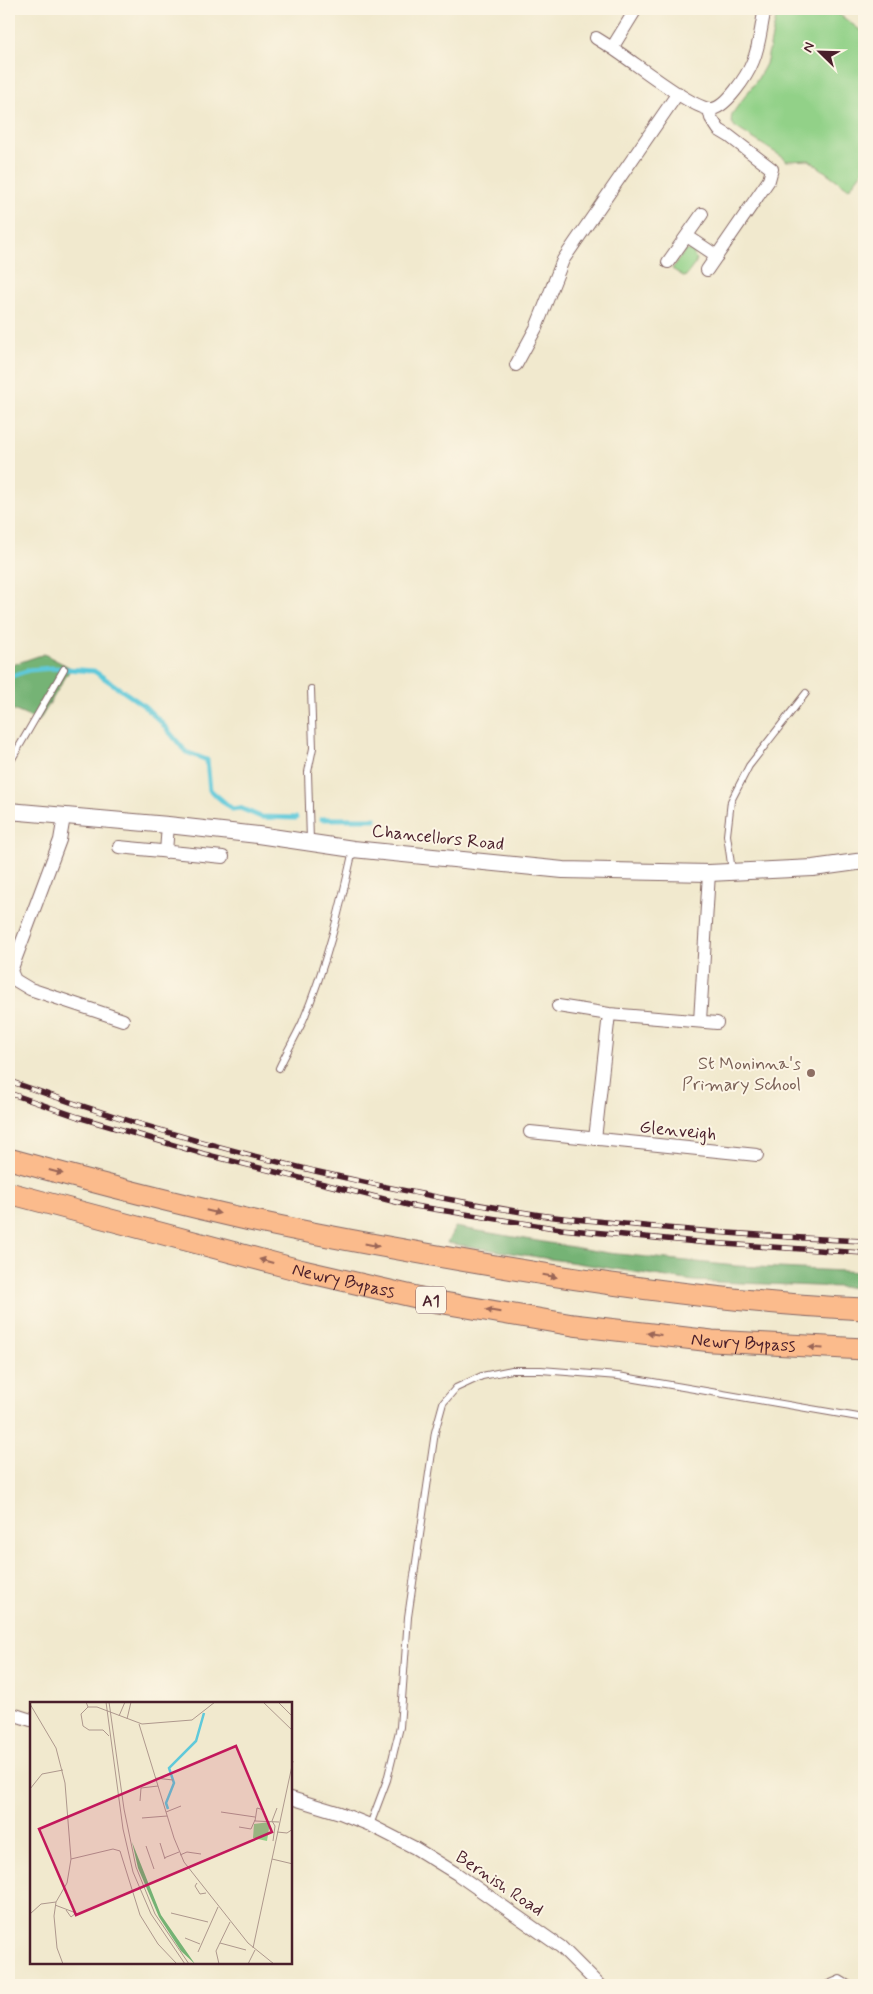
<svg xmlns="http://www.w3.org/2000/svg" width="873" height="1994" font-family="Mynerve,sans-serif">
	<style>
		.green { fill: #92d188; stroke: #6e785a }
		.forest { fill: #75b374; stroke: #606950 }
		.lines { fill: none; stroke-linecap: round; stroke-linejoin: round }
		.stream { stroke: #5fc9da; stroke-width: 5 }
		.service-casing { stroke: #846664; stroke-width: 8 }
		.minor-casing { stroke: #846664; stroke-width: 14 }
		.tertiary-casing { stroke: #846664; stroke-width: 18 }
		.trunk-casing { stroke: #846664; stroke-width: 23 }
		.service { stroke: #fff; stroke-width: 6 }
		.minor { stroke: #fff; stroke-width: 12 }
		.tertiary { stroke: #fff; stroke-width: 16 }
		.trunk { stroke: #fbbb8c; stroke-width: 21 }
		.rail-casing { stroke: #4a1f2b; stroke-width: 5.5 }
		.rail { stroke: #fcf5e5; stroke-width: 4; stroke-dasharray: 11; stroke-linecap: butt }
		.oneway { fill: #9a6557 }
		.education-dot { fill: #8d6e63; stroke: #fcf5e5; stroke-width: 2 }
		.labels { text-anchor: middle; stroke-width: 4; stroke-linejoin: round; paint-order: stroke }
		.shield { fill: #fcf5e5; stroke: #7f5f63; stroke-width: 1 }
		.shield-label { font-size: 16px; font-weight: bold; fill: #4a1f2b }
		.street-label { font-size: 18px; fill: #4a1f2b; stroke: #fcf5e5 }
		.education-label { font-size: 18px; fill: #785e54; stroke: #fcf5e5; text-anchor: end }
		.inset-river { fill: none; stroke: #5fc9da; stroke-width: 2.5 }
		.inset-road { fill: none; stroke: #ae988d; stroke-width: 1 }
		.view { fill: #c2185b; fill-opacity: 0.15; stroke: #c2185b; stroke-width: 2.5 }
		.inset-edge { fill: none; stroke: #4a1f2b; stroke-width: 2.5 }
	</style>
	<rect width="100%" height="100%" fill="#fcf5e5"/>
	<filter id="ink" filterUnits="userSpaceOnUse"><feTurbulence type="fractalNoise" baseFrequency=".02" numOctaves="2"/><feDisplacementMap in="SourceGraphic" scale="10" xChannelSelector="R" yChannelSelector="G"/><feConvolveMatrix kernelMatrix="1 2 1 2 8 2 1 2 1" color-interpolation-filters="sRGB"/></filter>
	<filter id="wash" filterUnits="userSpaceOnUse"><feTurbulence type="fractalNoise" baseFrequency=".0096" numOctaves="4" result="noise"/><feDisplacementMap in="SourceGraphic" scale="20" xChannelSelector="R" yChannelSelector="G"/><feGaussianBlur stdDeviation="1.12" result="paint"/><feColorMatrix in="noise" values="0 0 0 0 0 0 0 0 0 0 0 0 0 0 0 0 0 1.4 0 .05"/><feComposite in="paint" operator="in"/></filter>
	<g filter="url(#wash)">
		<rect width="100%" height="100%" fill="#f1e9ce"/>
		<!-- green -->
		<path class="green" d="M778,9h54l32,24v136l-15,20 -40,-29 -23,1 -2,-3 -49,-31 -4,-6 1,-7 25,-34 9,-16z
			M691,250l5,1 -3,4 4,4 -2,5 -10,13 -13,-8 13,-18z"/>
		<!-- forest -->
		<path class="forest" d="M44,654l27,14 -32,53 -30,-13v-42z
			M455,1227l153,26 128,13 128,6v16l-171,-7 -246,-38z"/>
		<g class="lines">
			<!-- stream -->
			<path class="stream" d="M9,677l20,-7 23,-2 42,3 49,34 18,17 25,30 21,8 3,30 22,19 8,-1 21,9 35,1
				M322,819h53"/>
		</g>
	</g>
	<g filter="url(#ink)">
		<g class="lines">
			<!-- service casing -->
			<g class="service-casing">
				<path id="service" d="M9,764l55,-95
					M310,841l-2,-69 5,-24 -2,-59
					M732,871l-5,-36 4,-34 18,-35 57,-73
					M279,1068c7,-15 16,-30 23,-45 24,-56 38,-114 51,-173
					M370,1825l17,-45 13,-53 8,-110 27,-185 8,-29 13,-15 26,-12 30,-6h29l77,6 246,42
					M826,1985l14,-6 10,6"/>
			</g>
			<!-- minor casing -->
			<g class="minor-casing">
				<path id="minor" d="M636,9l-24,39c22,14 75,57 97,61 16,2 39,-35 44,-48 7,-16 8,-36 12,-52
					M596,38l16,10
					M687,236l30,20
					M668,262l34,-48
					M707,270l62,-90 3,-11 -43,-33 -10,-6 -8,-12 -2,-9
					M516,365l20,-37 27,-68 115,-167
					M64,817l-4,23 -49,131 4,9 15,9 93,31
					M119,847l104,10
					M166,852l2,-27
					M558,1006l51,8 108,9
					M700,1021l9,-148
					M530,1132l227,23
					M595,1139l14,-125
					M9,1713l22,7
					M291,1798l49,15 30,12 45,23 42,26 104,73 38,38"/>
			</g>
			<!-- tertiary casing -->
			<g class="tertiary-casing">
				<path id="tertiary" d="M9,811l159,14 90,10 95,14 210,21 146,3 104,-5 51,-7"/>
			</g>
			<!-- trunk casing -->
			<g class="trunk-casing">
				<g id="trunk">
					<path d="M9,1159c80,22 160,43 241,61 76,17 152,30 228,43 128,22 256,40 386,46"/>
					<path id="s1" d="M9,1193l294,78 135,31 135,23 139,16 152,8"/>
				</g>
			</g>
			<!-- service -->
			<use href="#service" class="service"/>
			<!-- minor -->
			<use href="#minor" class="minor"/>
			<!-- tertiary -->
			<use href="#tertiary" class="tertiary"/>
			<!-- trunk -->
			<use href="#trunk" class="trunk"/>
			<!-- rail casing -->
			<g class="rail-casing">
				<path id="rail" d="M9,1081c171,61 352,106 531,134 25,4 50,5 75,8 83,9 166,14 249,18
					M9,1093l69,24 126,37 204,51 153,24 147,14 156,10"/>
			</g>
			<!-- rail -->
			<use href="#rail" class="rail"/>
		</g>
		<!-- one-way arrows -->
		<defs><path id="oneway-solid" d="M-6-.8H1V-3.2L6.5 0L1 3.2V.8H-6Z" transform="scale(1.25)"/></defs>
		<g class="oneway">
			<use href="#oneway-solid" transform="translate(56 1172) rotate(15)"/>
			<use href="#oneway-solid" transform="translate(213 1212) rotate(13)"/>
			<use href="#oneway-solid" transform="translate(372 1245) rotate(11)"/>
			<use href="#oneway-solid" transform="translate(266 1261) rotate(-165)"/>
			<use href="#oneway-solid" transform="translate(550 1276) rotate(10)"/>
			<use href="#oneway-solid" transform="translate(493 1311) rotate(-170)"/>
			<use href="#oneway-solid" transform="translate(654 1334) rotate(-173)"/>
			<use href="#oneway-solid" transform="translate(816 1348) rotate(-176)"/>
		</g>
	</g>
	<!-- markers -->
	<circle class="education-dot" cx="811" cy="1073" r="5"/>
	<g class="labels">
		<!-- shield labels -->
		<rect class="shield" x="416" y="1286.5" width="30" height="27" rx="4"/>
		<g class="shield-label">
			<text x="431" y="1306">A1</text>
		</g>
		<!-- street labels -->
		<g class="street-label">
			<text transform="translate(438 837) rotate(6)" y="6">Chancellors Road</text>
			<text transform="translate(678 1130) rotate(6)" y="6">Glenveigh</text>
			<text dy="6" stroke="none"><textPath href="#s1" startOffset="346">Newry Bypass</textPath></text>
			<text dy="6" stroke="none"><textPath href="#s1" startOffset="751">Newry Bypass</textPath></text>
			<text transform="translate(500 1883) rotate(34)" y="6">Bernish Road</text>
		</g>
		<!-- education labels -->
		<g class="education-label">
			<text x="801" y="1069">St Moninna's<tspan x="801" dy="21">Primary School</tspan></text>
		</g>
	</g>
	<!-- overview -->
	<g transform="translate(30 1702)">
		<rect width="262" height="262" fill="#f1e9ce"/>
		<path d="M240,120l-3,19 -14,-3 1,-14z" fill="#92d188"/>
		<path d="M102,140l29,73 34,49 -14,-13 -22,-34 -21,-49z" fill="#75b374"/>
		<path class="inset-river" d="M138,107l-2,-6 8,-20 -5,-15 27,-27 8,-28"/>
		<path class="inset-road" d="M56,0l2,5h9l45,17 50,-4 23,-18M76,0l17,127 10,43 18,42 34,50M79,0l15,107 12,58 19,47 34,50M233,0l30,29M248,0l15,15M0,2l26,44 9,35 6,76 -4,24 -11,19 -2,14 3,32 6,16M58,5l-7,7 2,12 6,4h14l6,6M89,14l6,-14M97,17l4,-17M109,22l35,114 10,24 64,81 26,21M125,76l18,2M0,87l12,-15 21,-4M110,99l1,-13 17,-2M234,108l-7,-2 -2,13 24,1M136,110l15,-6M191,110l34,5M112,116l25,-2M209,125l12,2 4,-9M247,130l10,1 6,-4M243,139l2,-15 -3,-5 5,-13M130,141l5,16M116,144l8,23M150,153l7,-3 14,2M134,156l15,-6M41,157l42,-10 7,2 20,64 18,29 19,20M242,157l21,5M167,181l-2,3 5,8 6,-1M25,203l21,8 -5,4 -5,-7M141,211l37,9M0,212l11,-10 15,-2M155,236l15,6M190,241l26,7M223,246l40,-187M168,250l20,-45M189,262l-3,-13 14,-29M218,262l7,-14"/>
		<path class="view" d="M206,44l36,86 -196,83 -37,-86z"/>
		<rect width="262" height="262" class="inset-edge"/>
	</g>
	<!-- margin -->
	<rect width="873" height="1994" fill="none" stroke="#fcf5e5" stroke-width="30"/>
	<!-- north arrow -->
	<g transform="translate(820 52) rotate(293)" stroke="#fcf5e5" stroke-width="4" paint-order="stroke">
	<path d="M0-4L9 19L0 12L-9 19Z" fill="#4a1f2b"/>
	<text y="-8" font-size="14" font-weight="bold" text-anchor="middle" fill="#4a1f2b">N</text>
	</g>
</svg>
